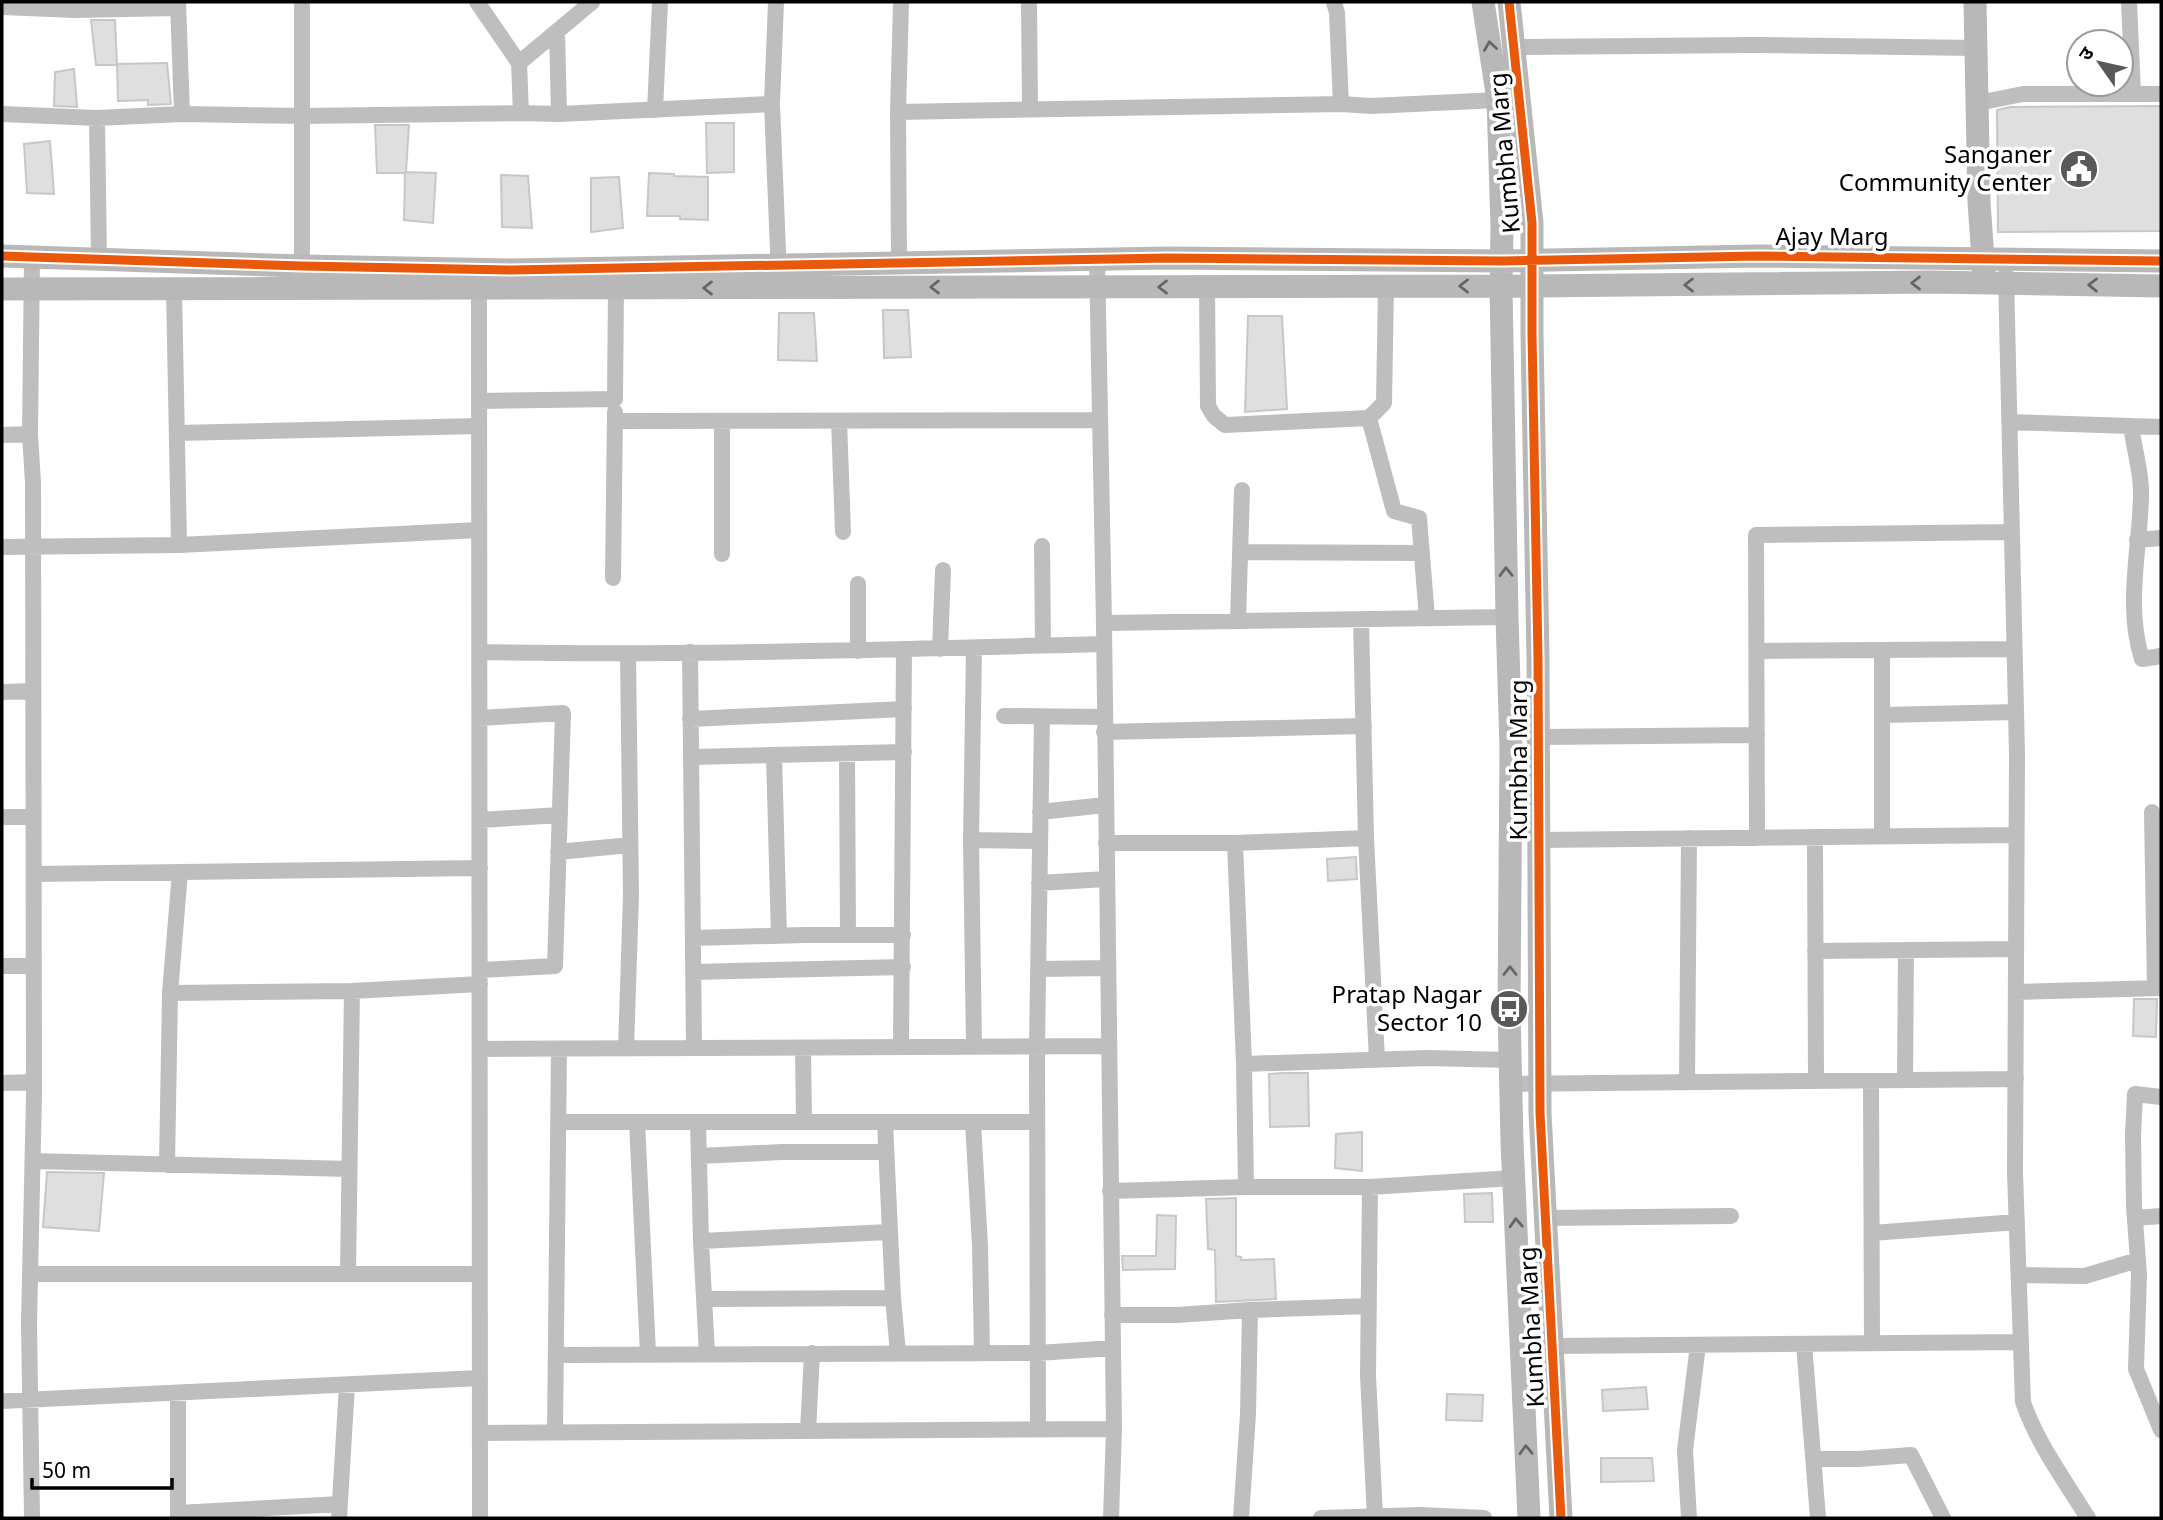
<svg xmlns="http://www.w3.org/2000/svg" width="2163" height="1520" font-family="'Noto Sans','Noto Sans Devanagari',sans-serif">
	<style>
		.building { fill: #dfdfdf; stroke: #c7c7c7; stroke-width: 2 }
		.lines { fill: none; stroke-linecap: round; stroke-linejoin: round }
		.street { stroke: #bebebe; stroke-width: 16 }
		.secondary { stroke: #b8b8b8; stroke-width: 23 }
		.cycleway-casing { stroke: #fff; stroke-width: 13 }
		.cycleway { stroke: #e8590c; stroke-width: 9 }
		.oneway { stroke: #656565 }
		.labels { text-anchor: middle; stroke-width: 7; stroke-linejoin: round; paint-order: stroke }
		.street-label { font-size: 24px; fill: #000; stroke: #fff }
		.poi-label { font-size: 24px; fill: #000; stroke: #fff; text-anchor: end }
	</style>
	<rect width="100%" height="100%" fill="#fff"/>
	<!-- building -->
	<path class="building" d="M91,20h24l2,45h-21z
		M167,63l4,41 -23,1v-5l-30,1 -1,-37z
		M74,69l3,38 -23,-1 1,-34z
		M2161,106v125l-163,1 -1,-122 13,-3z
		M706,123h28v49l-27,1z
		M375,125h34l-3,47 30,1 -3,50 -29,-3 1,-47h-28z
		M50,141l4,53 -27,-1 -3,-49z
		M649,173l25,1v2l34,1v43l-28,-1v-3h-33z
		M501,175l27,1 4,52 -30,-1z
		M619,177l4,51 -32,4v-54z
		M883,310h25l3,47 -27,1z
		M779,313h35l3,48 -39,-1z
		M1248,316h34l5,93 -42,3z
		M1356,857l1,22 -29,2 -1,-22z
		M2134,999h23l-1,38 -23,-1z
		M1283,1073h25l1,53 -39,1 -1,-53z
		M1362,1132v39l-27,-3 1,-34z
		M47,1172l57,1 -5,58 -56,-4z
		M1492,1193l1,29h-28l-1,-28z
		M1236,1198v58l5,1v3l33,-1 2,40 -60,3 -1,-52 -7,-1 -2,-50z
		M1157,1215l19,1 -1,53 -52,1 -1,-14h34z
		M1646,1387l2,22 -45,2 -1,-21z
		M1447,1394l36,1 -1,26 -36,-1z
		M1601,1458h51l2,23 -53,1z"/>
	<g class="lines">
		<!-- street -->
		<path class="street" d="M178,2l4,112
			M477,2l42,61
			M776,2l-4,102 7,171
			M1029,2l1,107
			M1334,2l3,11 4,91 30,2 127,-6
			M2129,2l4,92
			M2,7l74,3 101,-2
			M557,31l2,83
			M1515,47l239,-2 222,3
			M1978,103l45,-9h138
			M655,110l5,-108
			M898,112l443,-8
			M521,113l-2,-50 73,-61
			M2,114l95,4 85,-4 120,2 219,-3 38,1 213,-10
			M97,118l2,140
			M1097,259l7,364 10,806 -3,89
			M899,263l-1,-151 3,-110
			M302,266v-260
			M2006,275l11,479 -2,419 8,229c14,41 42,79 65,116
			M1207,287l1,119 6,10 11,9 144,-7 15,-15 2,-117
			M174,289l5,256
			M479,289l1,1229
			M479,401l136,-2 1,-111
			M1369,418l25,93 25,7 8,100
			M615,421l484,-1
			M722,421v133
			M839,421l4,111
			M2009,422l152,5
			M2131,426c3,23 11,48 10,70 -1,54 -16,110 1,163l19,-3
			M177,433l302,-7
			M2,435l28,-1
			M2137,540l24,-2
			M1042,546l1,99
			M2,547l177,-2 300,-15
			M1240,552l182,1
			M613,578l2,-166
			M858,584v67
			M1361,620l5,218 11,222
			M1238,621l4,-131
			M1104,623l403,-6
			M974,648l-3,192 3,207
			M940,649l3,-79
			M1882,650v186
			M1757,651l257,-2
			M480,652c208,4 416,-3 624,-8
			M690,652l4,396
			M2,692l31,-1
			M1882,715l134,-3
			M1004,716l100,1
			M480,718l83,-5 -8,253 -75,4
			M690,719l214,-10
			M1104,732l260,-6
			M1539,737l218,-2
			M847,755l1,180
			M774,756l5,180
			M691,757l213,-5
			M1040,812l65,-7
			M2152,812l3,176
			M2,817h31
			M480,820l80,-5
			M1815,837l1,244
			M1757,838l-1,-303 255,-3
			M971,840l69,1
			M1538,840l478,-5
			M1106,843h129l131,-5
			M1235,843l9,221
			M558,852l72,-7
			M34,874l446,-6
			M1039,883l67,-4
			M693,938l111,-3h99
			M1815,951l201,-2
			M2,966h32
			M1038,969l70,-1
			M693,972l210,-5
			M2016,992l145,-4
			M170,993l182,-2 128,-7
			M901,1047l3,-398
			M803,1048l1,74
			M480,1049l628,-3
			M626,1049l5,-154 -3,-242
			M1905,1080l1,-130
			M1871,1081l1,262
			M1687,1082l2,-244
			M2,1083l32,-1
			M1511,1084l505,-5
			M2161,1097l-26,-3 -2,41 1,71 5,69 -3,94 25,61
			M558,1122h479
			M637,1122l11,232
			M698,1122l3,119 6,113
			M885,1122l8,176 5,55
			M973,1122l7,124 2,107
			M699,1156l83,-4h104
			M33,1161l316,8
			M167,1165l3,-172 10,-121
			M1246,1187l-2,-123 184,-6 82,2
			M1110,1191l136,-4h124
			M1546,1218l185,-2
			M2135,1218l26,-2
			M1872,1233l145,-11
			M701,1241l188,-9
			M30,1274h450
			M348,1274l4,-283
			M2019,1275l66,1 53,-16
			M704,1299l189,-1
			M1250,1310l119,-4
			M1112,1315h65l73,-5 -2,104 -7,104
			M1804,1344l14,174
			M1522,1349l31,-3 468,-4
			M556,1355l482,-2 75,-5
			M178,1393v125
			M2,1401l478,-23
			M1038,1429l-1,-383 5,-329
			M808,1431l4,-78
			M555,1432l4,-383
			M480,1433l634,-4
			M1814,1459h45l52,-4 32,63
			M178,1513l162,-9
			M1375,1517l-7,-142 2,-188 144,-9
			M32,1518l-3,-195 5,-229 -1,-611 -3,-49 2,-178
			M339,1518l8,-133
			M1321,1518l99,-3 64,3
			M1689,1518l-4,-68 13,-105"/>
		<!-- secondary -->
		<path class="secondary" d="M1483,2l15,98 4,127 -1,59 6,331 4,131 -2,261 3,133 17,376
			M1509,2l23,221v111l6,324 2,455 21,405
			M1975,2l4,200 5,71
			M2,256l300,10 209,4 656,-12 336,3 255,-5 403,5
			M2,289l1530,-3 399,-4 230,4"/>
		<!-- cycleway casing -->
		<g class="cycleway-casing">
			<path id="cycleway" d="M1509,2l23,221v111l6,324 2,455 21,405
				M2,256l300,10 209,4 656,-12 336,3 255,-5 403,5"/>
		</g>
		<!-- cycleway -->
		<use href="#cycleway" class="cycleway"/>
	</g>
	<!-- one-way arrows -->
	<defs><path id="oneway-chevron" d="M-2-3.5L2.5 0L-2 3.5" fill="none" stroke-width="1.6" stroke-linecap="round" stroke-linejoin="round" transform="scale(1.75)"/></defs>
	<g class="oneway">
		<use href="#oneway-chevron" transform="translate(1490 46) rotate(-99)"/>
		<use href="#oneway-chevron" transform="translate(1916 283) rotate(180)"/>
		<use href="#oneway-chevron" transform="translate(1689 285) rotate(180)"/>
		<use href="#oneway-chevron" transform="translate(2093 285) rotate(-179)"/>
		<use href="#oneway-chevron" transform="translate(1464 286) rotate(180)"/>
		<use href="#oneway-chevron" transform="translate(935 287) rotate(180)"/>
		<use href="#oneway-chevron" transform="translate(1163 287) rotate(180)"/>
		<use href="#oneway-chevron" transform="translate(708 288) rotate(180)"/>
		<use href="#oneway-chevron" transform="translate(1506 572) rotate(-91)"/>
		<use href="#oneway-chevron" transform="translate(1510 971) rotate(-90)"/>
		<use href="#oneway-chevron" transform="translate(1516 1223) rotate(-93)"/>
		<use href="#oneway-chevron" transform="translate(1526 1450) rotate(-92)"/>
	</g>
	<!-- icons -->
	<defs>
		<g id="civic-disc" transform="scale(2.0125)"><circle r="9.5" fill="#595959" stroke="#fff"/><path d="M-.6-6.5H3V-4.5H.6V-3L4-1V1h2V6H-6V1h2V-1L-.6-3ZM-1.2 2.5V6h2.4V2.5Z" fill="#fff"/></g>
		<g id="bus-disc" transform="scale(2.0125)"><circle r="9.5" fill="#595959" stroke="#fff"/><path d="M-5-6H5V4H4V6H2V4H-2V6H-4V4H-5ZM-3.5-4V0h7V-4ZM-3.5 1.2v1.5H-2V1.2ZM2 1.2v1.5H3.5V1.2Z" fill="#fff"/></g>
	</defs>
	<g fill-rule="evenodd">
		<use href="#civic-disc" x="2079" y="169"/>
		<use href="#bus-disc" x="1509" y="1009"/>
	</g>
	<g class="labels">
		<!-- street labels -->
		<g class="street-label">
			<text transform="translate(1505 153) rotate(-95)" y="8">Kumbha Marg</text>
			<text x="1832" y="245">Ajay Marg</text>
			<text transform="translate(1519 760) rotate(-90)" y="8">Kumbha Marg</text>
			<text transform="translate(1532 1327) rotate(-93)" y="8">Kumbha Marg</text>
		</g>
		<!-- poi labels -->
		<g class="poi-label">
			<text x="2052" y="163">Sanganer<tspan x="2052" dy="28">Community Center</tspan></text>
			<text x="1482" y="1003">Pratap Nagar<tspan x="1482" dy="28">Sector 10</tspan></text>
		</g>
	</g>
	<!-- border -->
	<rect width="2163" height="1520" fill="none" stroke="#000000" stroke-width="7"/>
	<!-- north arrow -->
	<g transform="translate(2100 63) rotate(304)"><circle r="33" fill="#ffffff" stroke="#999999" stroke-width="2"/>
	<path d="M0-5L12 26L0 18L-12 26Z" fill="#595959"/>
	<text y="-10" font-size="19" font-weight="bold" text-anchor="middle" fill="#000000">उ</text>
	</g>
	<!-- scale -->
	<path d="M32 1478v10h140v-10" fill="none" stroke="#000000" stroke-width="3.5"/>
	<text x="42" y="1478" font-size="21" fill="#000000" stroke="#ffffff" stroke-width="5" paint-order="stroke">50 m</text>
</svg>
